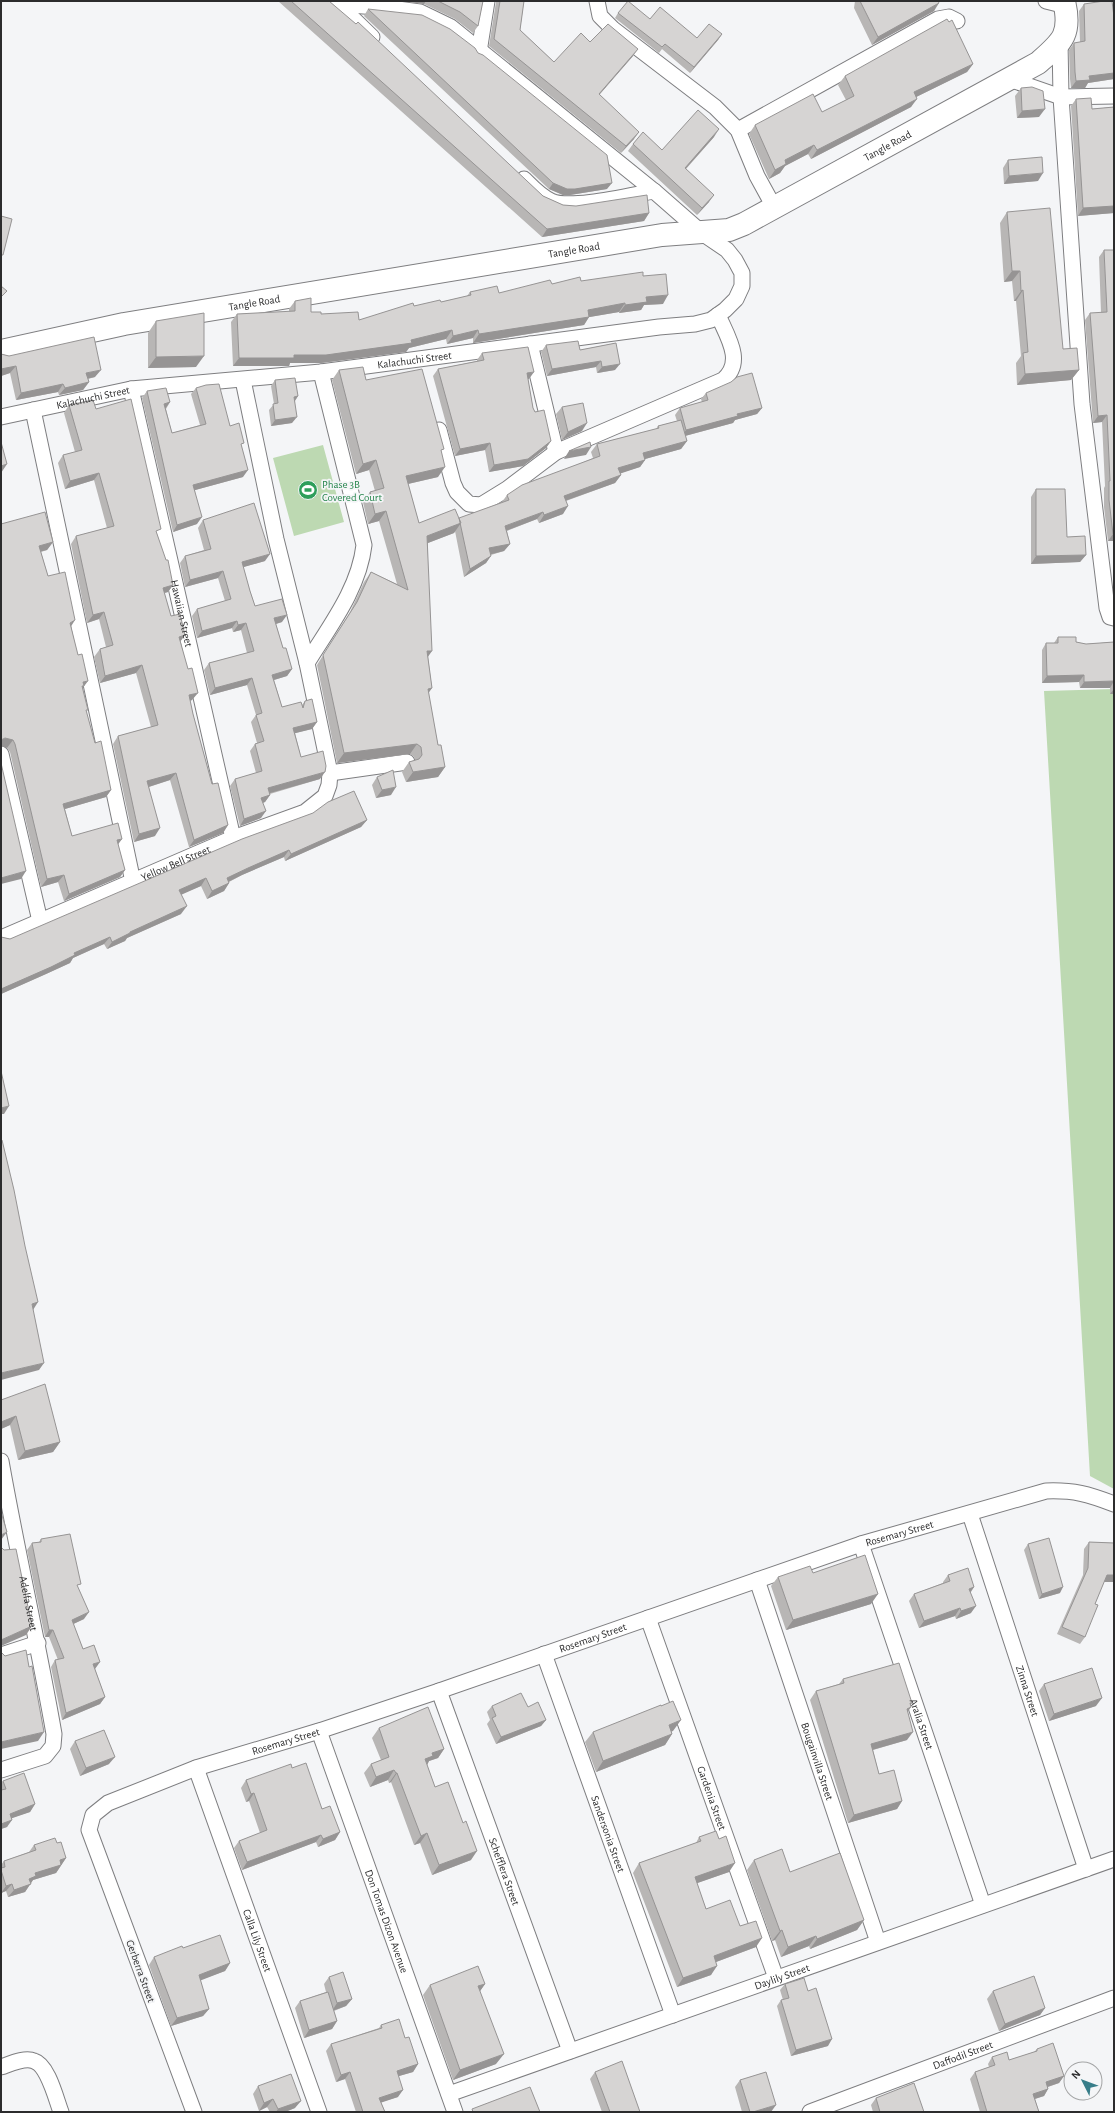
<svg xmlns="http://www.w3.org/2000/svg" width="1115" height="2113" font-family="'Alegreya Sans',sans-serif">
	<style>
		.green { fill: #bdd9b2 }
		.lines { fill: none; stroke-linecap: round; stroke-linejoin: round }
		.street-casing { stroke: #7e7e80; stroke-width: 17 }
		.secondary-casing { stroke: #7e7e80; stroke-width: 24 }
		.street { stroke: #fff; stroke-width: 15 }
		.secondary { stroke: #fff; stroke-width: 22 }
		.wall { fill: #b8b6b5 }
		.shaded-wall { fill: #969494 }
		.building { fill: #d6d4d3; stroke: #969494 }
		.labels { text-anchor: middle; stroke-width: 3.5; stroke-linejoin: round; paint-order: stroke }
		.street-label { font-size: 11px; fill: #2c2c2d; stroke: #f4f5f7 }
		.leisure-label { font-size: 11px; fill: #27864d; stroke: #f4f5f7; text-anchor: start }
	</style>
	<rect width="100%" height="100%" fill="#f4f5f7"/>
	<!-- green -->
	<path class="green" d="M323,445l21,77 -50,14 -21,-78z
		M1114,689v800l-24,-13 -46,-785z"/>
	<g class="lines">
		<!-- street casing -->
		<g class="street-casing">
			<g id="street">
				<path d="M335,1l37,36"/>
				<path d="M597,1l3,15 13,13 102,78 23,23 19,46 17,31"/>
				<path d="M1046,1l20,5"/>
				<path d="M1060,42l1,55 21,307 25,204 3,9 4,1"/>
				<path d="M479,52l8,-51"/>
				<path d="M1009,79l52,18 53,-1"/>
				<path d="M738,130l200,-111 11,-2 8,4"/>
				<path d="M524,179c8,8 16,17 27,22 19,9 80,-6 103,-10"/>
				<path d="M530,344l26,108"/>
				<path id="s1" d="M131,389l102,449"/>
				<path d="M33,410l100,472"/>
				<path id="s2" d="M1,417l130,-28 190,-17 338,-45 36,-3 16,-4 14,-10 11,-11 6,-13v-13l-7,-13 -8,-10 -25,-17 -48,-42 -203,-164 -31,-15 -30,-4 -53,-4"/>
				<path d="M439,430l14,53 4,9 12,12 12,1 26,-16 49,-37 167,-72c22,-18 4,-44 -5,-65"/>
				<path d="M307,663c22,-36 52,-74 57,-118l-43,-173"/>
				<path d="M1,754l39,167"/>
				<path d="M330,773l77,-11"/>
				<path id="s3" d="M1,938l232,-100 72,-26 20,-16 4,-11 1,-12 -23,-110 -31,-124 -33,-159"/>
				<path id="s4" d="M1,1461c16,91 37,181 53,273l-1,12 -8,10 -44,14"/>
				<path id="s5" d="M970,1514l116,355"/>
				<path id="s6" d="M861,1544l122,361"/>
				<path id="s7" d="M757,1580l121,362"/>
				<path id="s8" d="M648,1618l128,360"/>
				<path id="s9" d="M544,1654l129,361"/>
				<path d="M1,1655l37,-12"/>
				<path id="s10" d="M439,1691l131,360"/>
				<path id="s11" d="M319,1731l136,381"/>
				<path id="s12" d="M196,1768l123,344"/>
				<path d="M1,2067c9,-3 24,-10 33,-6 14,4 22,38 27,51"/>
				<path id="s13" d="M449,2094l665,-235"/>
				<path id="s14" d="M194,2112l-105,-282 4,-15 15,-12 88,-35 123,-37 120,-40 422,-147 185,-53c28,-1 42,3 68,13"/>
				<path id="s15" d="M810,2112l304,-114"/>
			</g>
		</g>
		<!-- secondary casing -->
		<g class="secondary-casing">
			<g id="secondary">
				<path id="s16" d="M1,351l123,-27 538,-89 67,-5 15,-6 294,-161c24,-21 34,-28 26,-62"/>
			</g>
		</g>
		<!-- street -->
		<use href="#street" class="street"/>
		<!-- secondary -->
		<use href="#secondary" class="secondary"/>
	</g>
	<!-- wall -->
	<path class="wall" d="M278,1h51l214,195 20,9 86,8 -5,8 -102,16z
		M401,1h82l-5,25 -5,7 -18,-14 -31,-15z
		M495,1h29l-4,29 34,32 36,-20 43,14 -34,39 35,44 -13,14 -132,-107 7,-44z
		M855,1h83l-4,10 -62,34 -18,-37z
		M1084,4l30,13v62l-26,4 -3,5h-14l-1,-9 -1,-29 5,-7 6,-1 -1,-31z
		M368,9l110,44 129,136 -37,6h-7l-14,-6 -185,-173z
		M618,13l32,6 47,19 25,-4 -4,6 -28,33 -28,-24 -3,4 -44,-35z
		M973,64l-6,8 -51,25 -5,10 -100,52 -3,-5 -23,12 -5,7 -11,6 -20,-45 6,-9 67,-13 24,-12 -8,-15 7,-9z
		M1021,88l18,29 -22,1 -2,-22z
		M1076,99l16,10 22,-2v106l-36,3 -7,-110z
		M714,137l-28,32 23,33 -12,13 -69,-64 5,-7 29,6z
		M1008,160l30,21 -34,3 -1,-16z
		M1007,212l56,137 16,21 -8,10 -54,5 -1,-22 5,-7 -5,-55h-2l-2,-20 -8,1 -4,-59z
		M1104,250h10v291h-6l-4,-34v-19l1,-2 -3,-64 -9,1 -8,-103 5,-7h11l-2,-56z
		M643,276l20,28 -19,1 -3,5 -22,3v-1l-30,5 -5,8 -111,18v-5l-26,6 -1,-5 -37,9 -3,4 -85,11h-31l-1,3h-56l-2,-44 6,-8 52,-2v-3l6,-8 16,11 48,8 55,-14 27,-4 26,-6 3,-4 29,1 53,-9z
		M156,321l40,46 -48,1v-35z
		M616,343l-1,27 -18,3 -1,-6 -49,9 -6,-24 5,-7 34,5z
		M482,353l47,26h-1l5,29 18,33 -5,7 -23,18 -34,6 -4,-22 -30,6 -22,-80 5,-7 39,-8v-1z
		M1,354l94,23 -7,2 1,3 -6,8 -24,5 -1,-3 -42,8 -6,-27 -9,3z
		M339,370l27,10 75,73 -3,24 -30,7 11,39 40,-4 43,-17 5,-7 86,-37 -2,-6 6,-8 59,-15 2,-3 19,-5 -2,-6 5,-7 22,-6 -1,-3 5,-6 56,15 -5,6 -22,6 -2,3 -48,13 2,5 -6,8 -36,10v1l-5,7 -20,6 1,2 -6,8 -49,18 -3,13 -24,9 -2,-4 -30,12 3,13 -6,7 -13,4 -5,8 -22,14 -9,-46 -1,2 -26,10v114l4,31 -4,5 10,52 7,22 -7,10 -32,5 -4,-10 7,-10 6,-2 -1,-3 -4,-3 -73,9 -20,-98 33,-53 14,-30 7,-10 26,12 -18,-63 -11,3 -5,-22 7,-10 5,-1 -6,-21 -13,4 -24,-94z
		M275,380l23,16 -3,5 -3,22 -21,3 -2,-16 5,-6 -3,-18z
		M196,388l34,38 12,21 1,30 -48,13 2,34 -24,8 -31,-134 5,-7 23,11 -4,7 6,24 28,-8 -9,-31z
		M69,405l27,4 61,125 16,51 -5,7 -4,1 7,23 14,19 -5,7 12,58 -2,1 3,13 19,70 16,41 -5,8 -34,14 -19,-67 -21,7 6,49 -21,6 -21,-98 5,-8 33,-9 -15,-54 -36,10 -6,-26 6,-8 6,-2 -7,-28 -12,4 -16,-79 5,-8 31,-8 -13,-48 -29,9 -7,-26 5,-8 12,-3 -11,-39z
		M562,407l20,24 -20,9 -6,-26z
		M1036,489l31,48 19,18 -6,7 -49,2v-67z
		M203,520l62,41 -22,6 7,24 5,15 27,16 -6,2 7,24 9,21 -5,7 -13,4 8,27 20,-2 3,-4 12,21 -5,7 -17,4 6,24 19,22 -50,15v1l-5,7 -2,1 -2,15 -21,8 -10,-40 5,-7 21,-6 -6,-22 5,-7 2,-1 -6,-21 5,-7 -9,-30 -37,10 -6,-25 5,-7 38,-10 -6,-23 -8,2 -1,-4 -35,10 -5,-22 5,-7 28,-8 -7,-23 -33,9 -5,-24 5,-7 19,-6 -6,-22z
		M1,524l52,18 -6,8 -6,2 7,24 23,51 12,61 3,24 9,31 16,47 -5,7 -41,12 7,27 50,3 -4,5 7,26 -5,7 -56,24 -6,-19 -17,5 -31,-135 -3,-4z
		M1058,637l18,5 10,2 28,-2v52h-4v-6h-30l-1,-6 -37,1v-33l4,-7h8z
		M377,777l14,18 -15,3 -4,-13z
		M367,820l-6,7 -76,34 -1,-4 -42,18 -13,7v1l-5,8 -17,8 -6,-13 -20,8v20l-54,24 -2,3 -18,8 -3,-5 -31,14 -3,5 -24,11 -45,20v-57l9,2z
		M1,1400l59,42 -7,10 -35,8 -8,-35 -9,4z
		M41,1539l37,49 6,31 -11,5 10,25 12,20 10,28 -5,7 -38,16 -11,-53 4,-7h3l-9,-23h-4l-18,-87 5,-7 7,-1z
		M1089,1542l25,1v39h-10l-9,22 -10,33 -5,7 -23,-10 26,-59 1,-26z
		M1028,1544l32,49 -21,6 -15,-49z
		M813,1573l58,31 -85,26 -15,-44 7,-9z
		M948,1575l26,12 -3,5v21l-15,6 -1,-3 -36,12 -10,-27 5,-7 29,-11v-1z
		M843,1679l67,26 -2,7 -1,28 -34,10 6,24 23,27 -5,8 -49,14 -38,-123 6,-9 23,-7z
		M1044,1684l52,22 -47,15 -10,-30z
		M492,1706l36,1 18,13 -5,6 -45,18 -9,-20 3,-4 -3,-8z
		M379,1728l65,21 -6,9 -9,3 -2,4 8,22 36,73 -39,15 -12,-32 -6,2 -23,-63 -2,1 -1,-3 -18,7 -6,-14 7,-9 10,-4 -9,-22z
		M671,1731l1,3 -7,11 -69,27 -11,-30 8,-10 80,-1z
		M75,1741l34,23 -29,12 -10,-27z
		M292,1768l48,64 -5,8 -17,7 -2,-5 -74,28 -8,-22 5,-7 21,-8 -11,-32 -3,1 -5,-14 5,-8z
		M3,1781l32,23 -5,8 -19,6 -4,9 -6,2v-46z
		M699,1837l30,35 -32,11 9,26 34,17 16,21 -40,15 -5,13 -34,12 -44,-114 6,-10 57,-20z
		M57,1843l9,15 -10,15 -23,7 -8,12 -17,5 -2,-6 -5,2v-28l3,-4 25,-9 5,-7z
		M754,1860l36,12 74,48 -7,10 -47,19 -1,-3 -28,11 -6,-17 -3,1 -25,-71z
		M183,1948l47,15 -5,8 -25,9 9,29 -6,7 -32,10 -22,-61 5,-8z
		M329,1977l23,22 -6,7 -12,5 3,10 -5,8 -28,9 -9,-30 5,-7 26,-9 -2,-8z
		M485,1984l-5,7 16,73 -43,16 -30,-85 7,-10z
		M785,1984l23,7 20,55 -37,10 -14,-50 4,-6h2l-3,-10z
		M993,1991l52,17 -5,7 -41,16 -12,-32z
		M381,2025l24,13 13,26 -5,8 -14,4 -1,21 -17,5 4,10h-29l-11,-33 -9,3 -10,-31 5,-7 48,-16z
		M1037,2049l27,27 -5,7 -11,4v2l-4,7 -9,3 4,13h-59l-10,-33 5,-7 14,-5 -1,-3 4,-7 17,3 25,-8z
		M595,2072l45,40h-38l-12,-33z
		M740,2080l31,32h-29l-7,-25z
		M258,2086l37,22 -10,4h-15l-3,-5 -8,4 -6,-17z
		M876,2098l48,14h-51l-2,-7z"/>
	<!-- shaded-wall -->
	<path class="shaded-wall" d="M401,1h25l-2,3z
		M939,3l-5,8 -62,34 6,-8z
		M722,34l-4,6 -28,33 4,-6z
		M638,49l-5,7 -40,46 6,-8z
		M973,64l-6,8 -59,29 6,-9z
		M1114,73v6l-26,4 -3,5h-14l5,-7 13,-5z
		M917,99l-6,8 -100,52 6,-9z
		M1045,109l-6,8 -22,1 5,-7z
		M719,129l-5,8 -34,38 5,-7z
		M639,132l-5,7 -13,14 5,-7z
		M814,145l-6,9 -23,12 -5,7 -11,6 6,-9 10,-10z
		M1043,173l-5,8 -34,3 5,-8z
		M553,183h59l-5,6 -37,6h-7l-14,-6z
		M714,195l-5,7 -12,13 5,-7z
		M1114,206v7l-36,3 5,-8z
		M649,213l-5,8 -102,16 5,-8z
		M1012,271h8l-8,10 -8,1z
		M1023,290l-7,11h-2l7,-10z
		M668,295l-5,9 -19,1 -3,5 -22,3 6,-8 21,-8z
		M625,303l-6,9 -35,6 5,-1 -5,8 -111,18 6,-9 109,-24z
		M452,330l-6,9 -37,9 -3,4 -85,11h-31l-1,3h-56l6,-8 55,-3 117,-15z
		M478,330l-5,8 -26,6 6,-8z
		M204,356l-8,11 -48,1 8,-11z
		M601,361l-5,6 -49,9 5,-7z
		M620,364l-5,6 -18,3 5,-6z
		M16,366l-6,7 -9,3v-7z
		M101,370l-6,7 -14,3 5,-7z
		M1079,370l-8,10 -54,5 8,-11z
		M534,372l-5,7 -7,1 5,-7z
		M89,382l-6,8 -24,5 6,-7z
		M63,384l-5,8 -42,8 5,-7z
		M298,396l-4,6v-5z
		M170,402l-5,7 -1,-5z
		M762,408l-5,6 -22,6 -2,3 -52,14 5,-7 51,-16z
		M1107,415l-5,7 -9,1 5,-7z
		M297,417l-5,6 -21,3 4,-6z
		M587,423l-5,8 -20,9 6,-8z
		M551,441l-5,7 -23,18 -34,6 5,-7z
		M687,441l-6,8 -43,12 5,-8z
		M490,443l-5,7 -30,6 5,-7z
		M591,447l-5,8 -22,4 5,-8z
		M376,460l-7,10 -13,4 7,-10z
		M645,460l-5,7 -27,9 5,-8z
		M7,464l-6,9v-7z
		M445,467l-7,10 -39,9 7,-10z
		M248,470l-5,7 -55,15 5,-7z
		M99,473l-5,7 -29,9 5,-8z
		M621,475l-6,8 -56,20 5,-7z
		M568,506l-5,8 -24,9 5,-8z
		M386,511l-7,10 -11,3 7,-10z
		M543,512l-6,7 -37,14 5,-7z
		M202,517l-5,7 -24,8 4,-7z
		M461,523l-7,10 -34,13 7,-10z
		M1113,534h1v7h-6z
		M53,542l-6,8 -13,3 5,-7z
		M510,544l-6,7 -20,5 5,-8z
		M270,554l-5,7 -28,8 5,-7z
		M1086,555l-6,7 -49,2 5,-8z
		M491,556l-5,7 -22,14 6,-8z
		M223,571l-5,7 -33,9 5,-7z
		M173,585l-5,7 -11,3 6,-7z
		M104,612l-5,7 -12,4 6,-8z
		M287,615l-5,7 -13,4 5,-8z
		M75,620l-5,8v-5z
		M237,621l-5,7 -35,10 5,-7z
		M246,623l-5,7 -8,2 5,-7z
		M185,635l-6,8v-6z
		M427,651h5l-7,10z
		M142,665l-6,8 -36,10 5,-7z
		M292,669l-5,7 -20,6 5,-7z
		M1084,675l-5,7 -37,1 5,-7z
		M252,678l-5,7 -37,10 5,-7z
		M88,681l-9,12 4,-11z
		M1114,681l-4,7h-30l4,-6z
		M432,688l-7,10 3,-9z
		M1114,689v5h-4z
		M198,693l-6,7 -8,3 5,-8z
		M317,722l-5,7 -24,6 5,-7z
		M5,738l8,2 -6,8 -6,-2v-6z
		M417,744l-7,10 -73,9 7,-10z
		M445,767l-7,10 -32,5 7,-10z
		M325,772l-5,7 -57,16 5,-7z
		M176,773l-6,7 -28,9 5,-8z
		M396,787l-5,8 -15,3 6,-8z
		M111,790l-5,7 -48,14 5,-7z
		M270,795l-5,7 -9,3 5,-7z
		M266,811l-5,7 -21,8 4,-7z
		M367,820l-6,7 -76,34 6,-7z
		M228,825l-5,8 -34,14 5,-7z
		M160,828l-5,8 -21,6 5,-8z
		M122,839l-6,8 1,-7z
		M289,850l-5,7 -42,18 -20,10 5,-7 21,-10z
		M125,870l-5,7 -56,24 5,-7z
		M26,871l-5,8 -20,5v-6z
		M64,875l-6,7 -17,5 6,-8z
		M206,878l-5,8 -27,12 5,-8z
		M229,883l-5,8 -17,8 5,-8z
		M187,906l-6,8 -54,24 -2,3 -18,8 5,-7 18,-10z
		M110,937l-6,7 -31,14 -3,5 -24,11 -45,20v-5l73,-36z
		M9,1106l-5,8h-3v-6z
		M38,1302l-5,8 -1,-6z
		M44,1363l-5,7 -38,10v-7z
		M16,1416l-6,9 -9,4v-7z
		M60,1442l-7,10 -35,8 7,-9z
		M7,1532l-6,8v-5z
		M1107,1575h7v7h-12z
		M974,1587l-5,7v-5z
		M1063,1587l-3,6 -21,6 3,-5z
		M878,1594l-7,10 -85,26 7,-10z
		M976,1606l-5,7 -15,6 5,-8z
		M960,1608l-5,8 -36,12 5,-7z
		M89,1612l-5,7 -17,8 5,-7z
		M32,1626l-6,9 -25,11v-6z
		M49,1630h4l-4,7h-4z
		M100,1662l-5,7 -6,2 4,-7z
		M105,1697l-5,7 -38,16 4,-7z
		M1102,1698l-6,8 -47,15 5,-7z
		M910,1703h2l-4,5 3,-1 -6,9 -4,1z
		M546,1720l-5,6 -45,18 5,-7z
		M681,1720l-8,11 -12,5 8,-11z
		M44,1732l-6,9 -37,8v-7z
		M913,1732l-6,8 -42,12 6,-8z
		M672,1734l-7,11 -69,27 7,-11z
		M444,1749l-6,9 -9,3 -2,4 -2,-6 7,-6z
		M115,1757l-6,7 -29,12 6,-8z
		M394,1770l-6,10 -18,7 6,-10z
		M396,1773h1l-6,9 -2,1z
		M254,1793l-5,8 -3,1 5,-8z
		M902,1801l-5,8 -49,14 6,-8z
		M35,1804l-5,8 -26,9 6,-7z
		M12,1820l-5,7 -6,2v-5z
		M340,1832l-5,8 -17,7 5,-8z
		M427,1833l-7,10 -6,2 7,-9z
		M321,1835l-5,7 -74,28 5,-8z
		M477,1851l-6,9 -39,15 7,-10z
		M66,1858l-10,15 -23,7 -8,12 -17,5 6,-7 15,-11 6,-6 25,-13z
		M735,1863l-6,9 -40,14 6,-9z
		M12,1884l-6,7 -5,2 5,-7z
		M864,1920l-7,10 -47,19 7,-10z
		M782,1930l-7,10 -3,1 8,-10z
		M816,1936l-7,10 -28,11 7,-10z
		M762,1938l-6,9 -48,18 6,-9z
		M230,1963l-5,8 -31,12 5,-8z
		M717,1966l-6,9 -34,12 6,-9z
		M485,1984l-7,10v-8z
		M352,1999l-6,7 -14,5 5,-8z
		M1045,2008l-5,7 -41,16 6,-7z
		M209,2009l-6,7 -32,10 6,-8z
		M337,2021l-5,8 -28,9 5,-8z
		M832,2039l-4,7 -37,10 5,-6z
		M504,2054l-8,10 -43,16 7,-10z
		M418,2064l-5,8 -21,6 5,-7z
		M350,2072l-5,7 -9,3 5,-7z
		M1064,2076l-5,7 -18,6 5,-7z
		M1048,2089l-4,7 -16,5 5,-7z
		M403,2090l-5,7 -24,8 5,-7z
		M273,2099l-6,8 -8,4 5,-8z
		M301,2101l-6,7 -10,4h-9l2,-3z
		M776,2105l-5,7h-18z"/>
	<!-- building -->
	<path class="building" d="M291,1h38l27,23 2,-2 185,174 20,9 13,1 71,-11 2,18 -102,16z
		M438,1h45l-5,25 -18,-14z
		M500,1h24l-4,29 34,32 27,-29 9,9 18,-18 30,25 -39,45 40,38 -13,14 -132,-107z
		M628,1l22,18 10,-12 37,31 12,-14 13,10 -28,33 -29,-23 -3,3 -44,-34z
		M860,1h78l1,2 -61,34z
		M1104,1h8l2,16v56l-25,3 1,4 -14,1 -1,-9 -1,-29 11,-2 -1,-37z
		M368,9l54,6 28,14 25,19 3,5 5,2 124,100 5,28 -37,6h-8l-14,-6z
		M947,19l2,3 3,-2 21,44 -59,28 3,7 -100,51 -3,-5 -29,15 1,4 -11,6 -20,-45 58,-31 9,18 32,-16 -9,-20z
		M1032,87l11,4 2,18 -23,2 -1,-23z
		M1091,98l1,11 22,-2v99l-31,2 -7,-109z
		M698,110l21,19 -34,39 29,27 -12,13 -69,-64 10,-12 19,18z
		M1042,157l1,16 -34,3 -1,-16z
		M1050,208l13,141 14,-1 2,22 -54,4 -2,-21 5,-1 -5,-62 -2,1 -1,-20h-8l-5,-59z
		M1,216l11,3 -9,36h-2z
		M1104,250h10v284h-1l-4,-34v-19h1l-3,-66 -9,1 -8,-103 17,-1z
		M643,272v4l23,-2 2,21 -22,2 1,5 -22,3v-2l-37,7 1,7 -110,17 -1,-4 -25,6 -1,-6 -41,10 1,3 -86,12h-32v3h-55l-2,-44 58,-3v-10l16,-3v14h10v2l37,-2 1,8 54,-17 1,3 26,-6 1,2 30,-7 -1,-3 27,-6 2,7 51,-13 2,4 28,-7 1,4z
		M1,286l6,5 -6,6z
		M204,313v43l-48,1v-36z
		M94,337l7,33 -15,3 3,9 -24,6 -2,-4 -42,9 -5,-27 -15,3v-15l8,2z
		M578,341l2,9 36,-7 4,21 -18,3 -1,-6 -49,8 -6,-24z
		M528,347l6,25 -7,1 6,35 2,4 9,-2 7,31 -23,18 -34,6 -4,-22 -30,6 -22,-80 46,-9 -2,-7z
		M363,367l3,13 56,-11 22,80 -3,1 4,17 -39,9 13,47 36,-14 6,14 -34,13 5,115h-5l5,37 -4,1 10,56h3l4,22 -32,5 -4,-10 10,-3 3,-4 -1,-8 -4,-3 -73,9 -21,-98 34,-53 14,-30 37,18 -22,-79 -11,3 -5,-22 14,-4 -8,-28 -13,4 -24,-94z
		M752,373l10,35 -25,6 1,2 -52,14 -6,-22 28,-8 -2,-7 25,-11 6,-5z
		M295,378l3,18 -4,1 3,20 -22,3 -2,-16 5,-1 -3,-23z
		M219,384l11,42 9,-3 5,20 -3,1 7,26 -55,15 9,32 -25,8 -30,-134 19,-3 4,14 -6,2 8,29 34,-9 -10,-36 10,-3z
		M131,399l30,130 -5,2 10,29h2l5,25 -10,3 8,28 9,-2 5,21 -6,2 9,32 4,-1 6,25 -9,2 4,19 19,70 6,-1 10,42 -34,15 -18,-67 -29,8 13,47 -21,6 -21,-98 40,-11 -16,-60 -37,11 -5,-27 13,-4 -9,-33 -11,3 -17,-79 38,-10 -15,-53 -29,8 -7,-26 19,-5 -13,-45 24,-5 3,9z
		M583,403l4,20 -19,9 -6,-25z
		M681,420l6,21 -44,12 2,7 -27,8 3,7 -57,21 4,10 -24,9 -1,-3 -38,14 5,18 -21,4 2,8 -21,13 -11,-51 50,-18 -2,-5 15,-10 78,-29 -3,-12 62,-16 -1,-2z
		M1,442l6,22 -6,2z
		M590,442l1,5 -22,4z
		M1036,489h29l2,48 18,-1 1,19 -50,1z
		M254,503l16,51 -28,8 8,29 5,15 27,-7 5,16 -13,3 9,30h3l6,21 -20,6 10,32 19,-5 2,6 2,-7 7,-2 5,23 -24,6 8,29 22,-6 3,15 -1,6 -57,16 2,7 -9,3 5,13 -22,8 -9,-40 27,-8 -7,-27 9,-3 -8,-26 6,-2 -10,-35 -37,10 -6,-25 45,-12 -8,-28 -8,2 -1,-4 -35,10 -5,-22 34,-10 -8,-28 -33,9 -5,-24 26,-7 -8,-29z
		M45,512l8,30 -14,4 9,30 17,-4 10,48 -5,3 8,32 4,-1 6,27 -5,1 1,4h-2l6,24h-2l9,33 6,-2 10,49 -48,14 9,32 46,-13 4,16 -5,1 8,30 -56,24 -5,-19 -17,4 -32,-135 -2,-4 -8,-2 -4,2v-216z
		M1058,637h18v5l10,2 28,-2v39l-30,1v-7l-37,1 -1,-33h12z
		M1,763l25,108 -25,7z
		M393,770l3,17 -14,3 -5,-13z
		M354,791l13,29 -76,34 -2,-4 -41,18 -21,10 2,5 -17,8 -6,-13 -27,12 8,16 -57,26v1l-18,9 -2,-5 -36,16 1,2 -24,12 -50,22v-52l9,2 232,-100 71,-26 15,-11z
		M1,1071l8,35 -8,2z
		M1,1140h1l12,50 11,56 13,56 -6,2 12,59 -43,10z
		M45,1384l15,58 -35,9 -9,-35 -15,6v-22z
		M1,1512l6,20 -6,3z
		M70,1534l11,50 -4,1 12,27 -17,8 11,29 11,-4 6,17 -7,2 12,33 -39,16 -11,-53 9,-2 -11,-28h-4l-17,-87 9,-1v-3z
		M1049,1538l14,49 -21,7 -14,-50z
		M1089,1542l25,1v32h-7l-12,29 3,1 -13,32 -23,-10 26,-59z
		M1,1547l3,3 12,-1 16,77 -31,14z
		M865,1555l13,39 -85,26 -15,-43 32,-11 3,7z
		M968,1568l6,19 -5,2 7,17 -15,5 -1,-3 -36,13 -10,-27 36,-13 -2,-6z
		M26,1650l3,17 3,-1 12,66 -43,10v-90l4,4z
		M899,1663l13,40h-2l1,4 -4,2 6,23 -42,12 8,30 15,-4 8,31 -48,14 -38,-124 28,-8 -1,-4z
		M1092,1668l10,30 -48,16 -10,-30z
		M521,1693l7,14 10,-5 8,18 -45,17 -9,-19 4,-2 -4,-10z
		M673,1701l8,19 -12,5 3,9 -69,27 -10,-29 68,-27v1z
		M428,1707l16,42 -12,4 1,3 -8,3 10,28 13,-5 15,41 3,-2 11,30 -38,14 -12,-32 -6,3 -24,-63h-1l-2,-3 -18,7 -5,-13 18,-7 -10,-29z
		M104,1730l11,27 -29,11 -11,-27z
		M306,1763l16,46 8,-3 10,26 -17,7 -2,-4 -74,27 -8,-21 28,-11 -13,-37 -3,1 -5,-14 45,-16 1,4z
		M24,1773l11,31 -25,10 2,6 -11,4v-34l5,-1 -3,-8z
		M716,1831l3,8 7,-3 9,27 -40,14 11,32 24,-9 10,26 16,-5 6,17 -48,18 3,10 -34,12 -44,-115 62,-22 -2,-4z
		M55,1838l2,5 4,-1 5,16 -6,2 1,5 -26,8 1,3 -7,3 2,5 -17,6 -2,-6 -6,2 -5,-16v-2l4,-1 -1,-6 32,-11 -2,-5z
		M782,1849l8,23 50,-19 24,67 -47,19 -1,-3 -28,11 -6,-17 -2,1 -26,-71z
		M220,1935l10,28 -31,12 10,34 -32,9 -23,-61 28,-11 1,2z
		M478,1966l7,18 -7,2 26,68 -44,16 -30,-85z
		M343,1972l9,27 -15,4 -8,-26z
		M1034,1976l11,32 -40,16 -12,-33z
		M804,1978l4,13 8,-3 16,51 -36,11 -15,-50 8,-2 -4,-14z
		M328,1992l9,29 -28,9 -9,-29z
		M399,2019l6,19 4,-1 9,27 -21,7 6,19 -24,8 6,14h-22l-13,-40 -9,3 -10,-31 51,-16 -1,-3z
		M1053,2043l11,33 -18,6 2,7 -15,5 6,18h-53h1l-12,-40 20,-7 -3,-8 15,-5 2,8 28,-9v-2z
		M622,2061l18,51h-30l-15,-40z
		M766,2072l10,33 -23,7h-3l-10,-32z
		M291,2074l10,27 -23,8 -5,-10 -9,4 -6,-17z
		M914,2083l10,29h-44l-4,-14z
		M530,2087l10,25h-67l-1,-3z"/>
	<!-- icons -->
	<defs>
		<g id="stadium-disc" transform="scale(1)"><circle r="9.5" fill="#2e9e5b" stroke="#f4f5f7"/><path d="M0-5a6.5 5 0 1 0 0 10a6.5 5 0 1 0 0-10ZM-3.5-1.8h7v3.6h-7Z" fill="#fff"/></g>
	</defs>
	<g fill-rule="evenodd">
		<use href="#stadium-disc" x="308" y="490"/>
	</g>
	<g class="labels">
		<!-- street labels -->
		<g class="street-label">
			<text dy="4" stroke="none"><textPath href="#s16" startOffset="918">Tangle Road</textPath></text>
			<text dy="4" stroke="none"><textPath href="#s16" startOffset="582">Tangle Road</textPath></text>
			<text dy="4" stroke="none"><textPath href="#s16" startOffset="258">Tangle Road</textPath></text>
			<text dy="4" stroke="none"><textPath href="#s2" startOffset="418">Kalachuchi Street</textPath></text>
			<text dy="4" stroke="none"><textPath href="#s2" startOffset="94">Kalachuchi Street</textPath></text>
			<text dy="4" stroke="none"><textPath href="#s1" startOffset="230">Hawaiian Street</textPath></text>
			<text dy="4" stroke="none"><textPath href="#s3" startOffset="190">Yellow Bell Street</textPath></text>
			<text dy="4" stroke="none"><textPath href="#s14" startOffset="1172">Rosemary Street</textPath></text>
			<text dy="4" stroke="none"><textPath href="#s4" startOffset="145">Adelfa Street</textPath></text>
			<text dy="4" stroke="none"><textPath href="#s14" startOffset="848">Rosemary Street</textPath></text>
			<text dy="4" stroke="none"><textPath href="#s5" startOffset="186">Zinna Street</textPath></text>
			<text dy="4" stroke="none"><textPath href="#s6" startOffset="190">Aralia Street</textPath></text>
			<text dy="4" stroke="none"><textPath href="#s14" startOffset="524">Rosemary Street</textPath></text>
			<text dy="4" stroke="none"><textPath href="#s7" startOffset="191">Bougainvilla Street</textPath></text>
			<text dy="4" stroke="none"><textPath href="#s8" startOffset="191">Gardenia Street</textPath></text>
			<text dy="4" stroke="none"><textPath href="#s9" startOffset="191">Sandersonia Street</textPath></text>
			<text dy="4" stroke="none"><textPath href="#s10" startOffset="192">Schefflera Street</textPath></text>
			<text dy="4" stroke="none"><textPath href="#s11" startOffset="202">Don Tomas Dizon Avenue</textPath></text>
			<text dy="4" stroke="none"><textPath href="#s12" startOffset="183">Calla Lily Street</textPath></text>
			<text transform="translate(141 1971) rotate(70)" y="4">Gerberra Street</text>
			<text dy="4" stroke="none"><textPath href="#s13" startOffset="353">Daylily Street</textPath></text>
			<text dy="4" stroke="none"><textPath href="#s15" startOffset="163">Daffodil Street</textPath></text>
		</g>
		<!-- leisure labels -->
		<g class="leisure-label">
			<text x="322" y="488">Phase 3B<tspan x="322" dy="13">Covered Court</tspan></text>
		</g>
	</g>
	<!-- border -->
	<rect width="1115" height="2113" fill="none" stroke="#2c2c2d" stroke-width="4"/>
	<!-- north arrow -->
	<g transform="translate(1083 2081) rotate(312)"><circle r="19" fill="#f4f5f7" stroke="#a4a5a6"/>
	<path d="M0-3L7 15L0 10L-7 15Z" fill="#377d89"/>
	<text y="-6" font-size="11" font-weight="bold" text-anchor="middle" fill="#2c2c2d">N</text>
	</g>
</svg>
